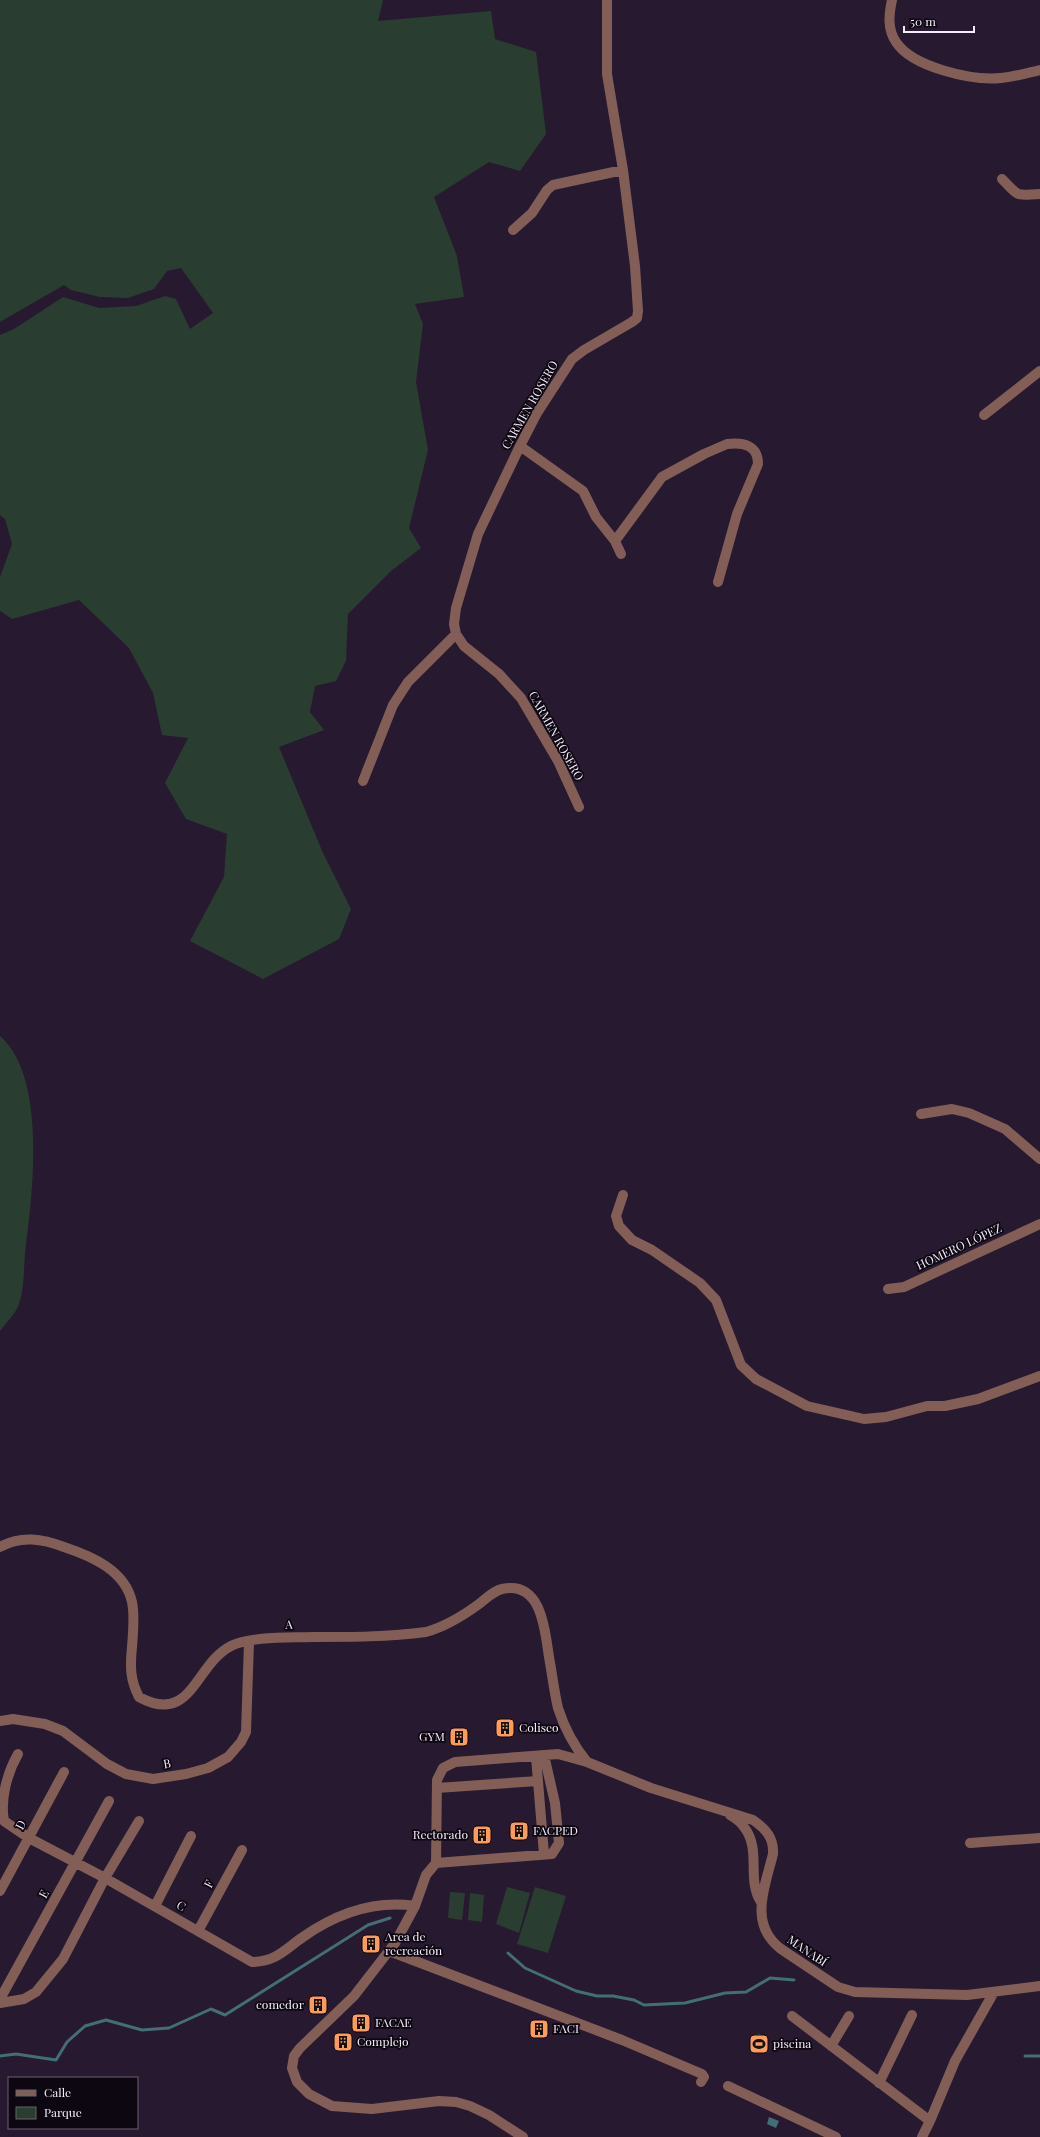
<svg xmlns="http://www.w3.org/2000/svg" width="1040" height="2137" font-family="'Playfair Display',serif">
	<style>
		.green { fill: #2a3d31 }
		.water { fill: #426e76 }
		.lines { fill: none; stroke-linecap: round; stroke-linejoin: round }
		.stream { stroke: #426e76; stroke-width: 3 }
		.street { stroke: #835e57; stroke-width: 10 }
		.labels { text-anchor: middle; stroke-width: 3.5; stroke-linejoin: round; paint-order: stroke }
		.street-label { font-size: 12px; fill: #f5ecfb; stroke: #0c0710 }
		.poi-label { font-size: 12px; fill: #f5ecfb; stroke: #0c0710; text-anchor: start }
	</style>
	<rect width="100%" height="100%" fill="#27192f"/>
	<!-- green -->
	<path class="green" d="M0,0h383l-5,21 113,-10 4,28 41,13 10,82 -26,37 -31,-9 -55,35 23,59 7,41 -49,7 8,20 -7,58 12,68 -19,78 12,20 -30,23 -43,43 -2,47 -10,20 -21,5 -5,26 14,18 -45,17 44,106 28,56 -12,30 -76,40 -73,-38 34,-64 3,-43 -41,-15 -21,-36 23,-45 -26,-3 -9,-42 -24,-45 -50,-48 -67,19 -12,-8v-34l12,-33 -7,-25 -5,-4v-180l14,-6 49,-32 36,11 37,-2 29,-10 11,3 14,30 23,-16 -32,-45 -14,3 -13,18 -26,9 -28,-1 -29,-7 -7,-5 -64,37z
		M0,1036c48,42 32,160 25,217 -1,15 -1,37 -6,51 -3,9 -13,19 -19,27z
		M507,1887l23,6 -11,40 -23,-9z
		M535,1887l31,9 -18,57 -31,-9z
		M450,1892l15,1 -3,27 -14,-2z
		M470,1893l14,2 -2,27 -14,-2z"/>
	<!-- water -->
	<path class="water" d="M760,2034l6,5v6l-4,6 -11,-9 3,-7z
		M769,2117l10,4 -3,7 -9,-4z"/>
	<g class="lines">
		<!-- stream -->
		<path class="stream" d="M508,1953l17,15 51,23 21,5h16l21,4 10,5 41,-2 40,-10 21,-1 24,-14 24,2
			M0,2056l16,-2 40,6 11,-18 18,-16 21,-6 36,10 27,-2 42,-19 14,6 143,-90 22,-7
			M1025,2056h15"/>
		<!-- street -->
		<path class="street" d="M892,0c-3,14 -5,29 4,42 16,25 76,39 105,36 13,-1 26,-5 39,-8
			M1002,179c19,19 12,16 38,15
			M513,230l19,-17 15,-23 6,-5 70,-15
			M984,415l56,-44
			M520,446l63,45 13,26 19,24 6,13
			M615,541l47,-64 42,-23 23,-10c16,-2 31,1 31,20l-21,50 -19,68
			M363,781l30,-76 15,-23 48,-48
			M579,807l-21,-46 -37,-63 -22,-24 -35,-28 -8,-12 -2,-10 2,-16 22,-74 42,-88 17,-33 35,-54 12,-9 48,-28 5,-4 1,-7 -3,-45 -12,-96 -16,-96v-74
			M921,1114l31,-5 17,4 36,16 35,30
			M623,1195l-7,21 3,10 13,14 20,10 48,33 16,17 25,65 15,14 51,27 57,13 22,-2 41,-11h18l33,-7 62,-23
			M888,1289l16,-2 136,-63
			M0,1547c21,-12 43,-8 64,0 27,9 61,23 68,55 3,14 1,31 0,45 -2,19 -2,33 7,50 53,29 56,-33 92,-51 20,-10 60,-8 82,-9 37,0 75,0 113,-5 18,-5 38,-17 53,-28 8,-6 14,-13 23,-15 40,-9 43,42 47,68 3,16 5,34 9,51 6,19 16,38 29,54
			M0,1721l13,-2 32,5 18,7 44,33 19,10 27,5 33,-5 22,-6 20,-11 13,-15 5,-10 3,-90
			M18,1754c-11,19 -18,46 -14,67l25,17 76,40 147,84c25,-1 32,-12 51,-25 33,-23 71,-37 112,-31
			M536,1757l8,97
			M437,1788l101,-7
			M730,1815c5,3 11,7 14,12 18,23 2,52 17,75
			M970,1843l70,-5
			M436,1863l116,-9 7,-11 -4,-40 -11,-48
			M0,1891l64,-119
			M155,1906l36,-70
			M198,1931l44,-81
			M389,1951l233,89 80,34 2,3 -3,5
			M0,1999l109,-198
			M0,2003l24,-4 12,-7 27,-33 42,-81 34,-57
			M792,2016l138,105
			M831,2046l18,-30
			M879,2083l33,-68
			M728,2086l108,51
			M523,2137l-34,-22 -19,-9 -14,-4 -17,-1 -67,8 -40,-3 -23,-12 -12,-12 -5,-14 2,-12 6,-8 54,-52 41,-53 20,-37 11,-31 10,-12 1,-83 6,-12 12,-6 103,-8 29,8 64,26 102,32c13,9 21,18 20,34 -8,33 -25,70 8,95l57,38 17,5 112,3 73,-9
			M922,2137l8,-16 25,-60 39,-69"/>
	</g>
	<!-- icons -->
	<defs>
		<g id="building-square" transform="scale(1)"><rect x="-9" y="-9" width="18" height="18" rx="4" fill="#fe9b59" stroke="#0c0710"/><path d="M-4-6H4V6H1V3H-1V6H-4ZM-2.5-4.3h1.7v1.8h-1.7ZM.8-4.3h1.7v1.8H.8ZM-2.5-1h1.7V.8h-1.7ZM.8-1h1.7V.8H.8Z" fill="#111"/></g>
		<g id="stadium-square" transform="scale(1)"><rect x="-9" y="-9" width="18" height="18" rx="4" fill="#fe9b59" stroke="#0c0710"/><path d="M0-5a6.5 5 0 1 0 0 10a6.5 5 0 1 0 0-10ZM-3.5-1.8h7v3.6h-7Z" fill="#111"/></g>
	</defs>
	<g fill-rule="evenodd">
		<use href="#building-square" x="505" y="1728"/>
		<use href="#building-square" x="459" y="1737"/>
		<use href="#building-square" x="519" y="1831"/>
		<use href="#building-square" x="482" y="1835"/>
		<use href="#building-square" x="371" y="1944"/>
		<use href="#building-square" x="318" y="2005"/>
		<use href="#building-square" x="361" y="2023"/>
		<use href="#building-square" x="539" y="2029"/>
		<use href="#building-square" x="343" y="2042"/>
		<use href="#stadium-square" x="759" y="2044"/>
	</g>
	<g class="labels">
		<!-- street labels -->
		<g class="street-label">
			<text transform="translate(530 405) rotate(-60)" y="4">CARMEN ROSERO</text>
			<text transform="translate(556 736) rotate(61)" y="4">CARMEN ROSERO</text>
			<text transform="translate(959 1247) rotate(-25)" y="4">HOMERO LÓPEZ</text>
			<text transform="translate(289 1625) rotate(-1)" y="4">A</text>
			<text transform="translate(167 1764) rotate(-9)" y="4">B</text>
			<text transform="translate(21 1825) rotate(-62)" y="4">D</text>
			<text transform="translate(209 1884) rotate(-62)" y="4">F</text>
			<text transform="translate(44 1894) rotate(-61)" y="4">E</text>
			<text transform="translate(181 1906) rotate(30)" y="4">C</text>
			<text transform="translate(807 1951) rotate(34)" y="4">MANABÍ</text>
		</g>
		<!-- poi labels -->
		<g class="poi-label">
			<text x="519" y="1732">Coliseo</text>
			<text x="445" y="1741" text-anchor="end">GYM</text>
			<text x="533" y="1835">FACPED</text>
			<text x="468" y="1839" text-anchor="end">Rectorado</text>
			<text x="385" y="1941">Area de<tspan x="385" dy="14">recreación</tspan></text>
			<text x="304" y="2009" text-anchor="end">comedor</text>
			<text x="375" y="2027">FACAE</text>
			<text x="553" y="2033">FACI</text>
			<text x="357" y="2046">Complejo</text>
			<text x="773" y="2048">piscina</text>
		</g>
	</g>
	<!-- legend -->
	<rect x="8" y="2077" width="130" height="52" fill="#0c0710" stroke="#69636e"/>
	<rect x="16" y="2090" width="20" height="6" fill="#835e57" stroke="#69636e"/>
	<text x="44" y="2097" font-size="12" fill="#f5ecfb">Calle</text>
	<rect x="16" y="2107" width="20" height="12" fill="#2a3d31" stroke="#69636e"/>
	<text x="44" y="2117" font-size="12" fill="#f5ecfb">Parque</text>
	<!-- scale -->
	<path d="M904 26v6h70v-6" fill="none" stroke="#f5ecfb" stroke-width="2"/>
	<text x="910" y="26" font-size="12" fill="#f5ecfb" stroke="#0c0710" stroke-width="3" paint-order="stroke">50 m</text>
</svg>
